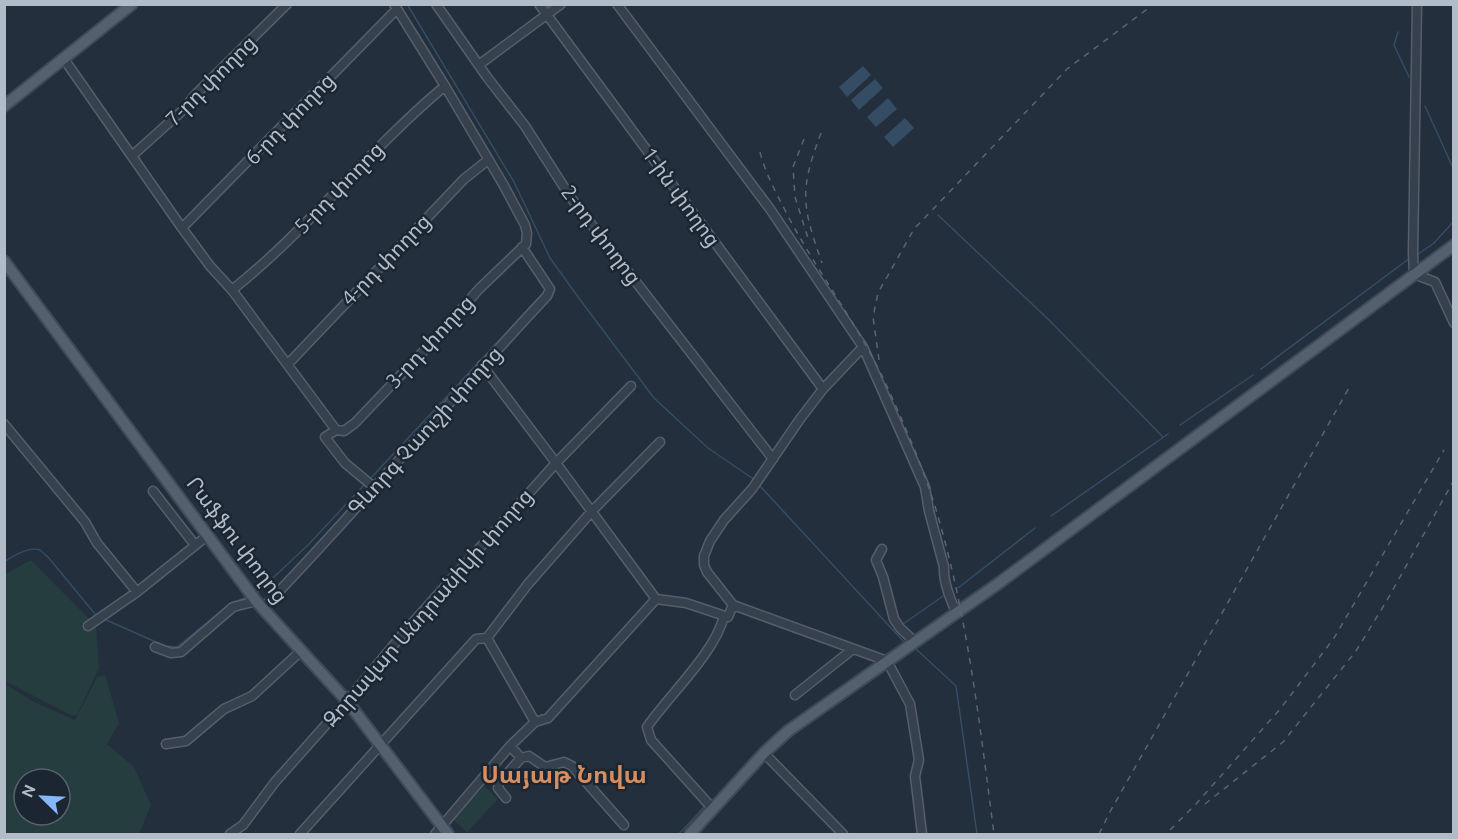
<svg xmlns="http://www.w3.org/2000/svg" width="1458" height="839" font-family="Ubuntu,'Noto Sans Armenian',sans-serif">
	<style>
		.green { fill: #253d3e; fill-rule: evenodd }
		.water { fill: #354c65 }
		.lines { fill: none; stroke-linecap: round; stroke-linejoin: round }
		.stream { stroke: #354c65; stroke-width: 1.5 }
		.minor-casing { stroke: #555f6b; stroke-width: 11 }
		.major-casing { stroke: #404a56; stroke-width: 14 }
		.minor { stroke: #37414d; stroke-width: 8 }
		.major { stroke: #55606e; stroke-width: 10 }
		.rail { stroke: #586575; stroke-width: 1.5; stroke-dasharray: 6 6; stroke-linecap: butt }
		.labels { text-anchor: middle; stroke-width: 5; stroke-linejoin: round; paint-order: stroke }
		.street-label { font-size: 21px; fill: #b2bcc9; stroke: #1c2632 }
		.quarter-label { font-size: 24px; font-weight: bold; fill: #d88e5e; stroke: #1c2632 }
	</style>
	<rect width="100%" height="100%" fill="#232f3d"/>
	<!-- green -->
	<path class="green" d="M31,560l65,66 3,42 -22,47h-6l-66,-34v-107z
		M105,675l14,48 -12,21 27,23 17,38 -12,29h-134v-150l31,19 39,17 22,-43zM24,779h36v36h-36z
		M484,786l14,13 -31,33 -14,-13z"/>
	<!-- water -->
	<path class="water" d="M863,66l8,9 -24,22 -8,-10z
		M875,79l8,9 -24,22 -8,-10z
		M888,98l9,11 -21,18 -9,-10z
		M905,118l9,10 -21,19 -9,-10z"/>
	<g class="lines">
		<!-- stream -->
		<path class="stream" d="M407,4l107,178 36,76 31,43 73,97 54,50 47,32
			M1398,32l-4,13 15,32
			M1425,106l29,64
			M938,215l112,106 113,116
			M1417,255l17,-12 20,-22
			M1261,369l149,-111
			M1180,425l73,-50
			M370,479l174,-187
			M760,486l144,156
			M1051,516l117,-82
			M4,562c9,-6 25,-16 36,-12 3,2 5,5 8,7l47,57
			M958,588l77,-60
			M257,593l52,-49 55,-59
			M233,603l14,-6
			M104,619l61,27 12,1 52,-42
			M903,624l43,-30
			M916,649l40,37 21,148
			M679,834l25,-27"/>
		<!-- minor casing -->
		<g class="minor-casing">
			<path id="minor" d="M436,4l51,73 38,49 46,72 202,261
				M539,4l284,385
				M617,4l153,205 93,138 62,140 4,24 15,56c-1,15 6,32 12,45
				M1417,4l-4,249 1,21 21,8 19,41
				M64,59l118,169 28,38 22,24 104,140
				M480,64l81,-60
				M133,155l50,-45 12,-15 92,-91
				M182,228l215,-219
				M232,290c77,-61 137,-141 213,-204
				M863,347l-40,42 -23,30 -48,70 -28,31 -14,21 -6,15v9l3,7 26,33 154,56 23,43 9,56 -4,16 7,58
				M288,364l176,-185 24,-19
				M482,365l74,98 100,136
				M4,424l81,98 12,21 40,49
				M336,430l8,1 11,-8 82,-86 42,-48 47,-45 1,-11 -2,-8 -22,-41 -58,-98 -51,-82
				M336,430l-11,7 20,26 30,25
				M153,491l42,54
				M882,549l-6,11 7,17 11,42 6,9 15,14
				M656,599l30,4 42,14 5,-12
				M263,608c98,-101 188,-210 284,-312l3,-7 -28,-42
				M88,626l49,-34 70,-56
				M487,638l48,84
				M155,647l16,6 10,-1 52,-45 23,-6
				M795,695l58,-46
				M166,744l20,-3 38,-32 28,-13 50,-46
				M510,746l11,12 8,-2 16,11 19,-5 8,4 52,59
				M764,753l79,81
				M506,798l-8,-10 1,-5 22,-25
				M713,809l-62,-69 -4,-13c22,-32 68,-74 77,-111
				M230,834l13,-9 32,-43 72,-81 60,-72 149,-166 75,-77
				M300,834l176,-195 11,-1 41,-54 64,-73 68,-69
				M435,834l75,-88 25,-24 13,-4 108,-119"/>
		</g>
		<!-- major casing -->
		<g class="major-casing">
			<path id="major" d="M4,106l128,-102
				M4,261l252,340 91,100 101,133
				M690,834l74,-81 24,-22 211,-148 455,-338"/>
		</g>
		<!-- minor -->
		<use href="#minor" class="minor"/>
		<!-- major -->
		<use href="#major" class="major"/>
		<!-- rail -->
		<path class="rail" d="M821,133c-22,58 -19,73 1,130
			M804,139l-11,28 2,30 13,41
			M760,152c6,24 18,44 29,66 30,56 69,107 96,164 19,42 39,87 52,131 31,105 43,214 57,321
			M879,360l-6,-43 5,-24 36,-64 153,-160 87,-65
			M1205,804l78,-62 73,-91 30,-49 68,-122
			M1170,830l26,-26 85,-96 53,-70 110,-188
			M1099,834l12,-24 239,-424"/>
	</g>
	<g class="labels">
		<!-- street labels -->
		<g class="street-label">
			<text transform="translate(211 81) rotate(-45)" y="7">7-րդ փողոց</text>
			<text transform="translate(290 119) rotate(-46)" y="7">6-րդ փողոց</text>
			<text transform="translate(339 188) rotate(-46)" y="7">5-րդ փողոց</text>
			<text transform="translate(681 197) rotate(54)" y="7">1-ին փողոց</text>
			<text transform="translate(601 235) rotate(53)" y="7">2-րդ փողոց</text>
			<text transform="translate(386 260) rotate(-46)" y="7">4-րդ փողոց</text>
			<text transform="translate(430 342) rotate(-47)" y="7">3-րդ փողոց</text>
			<text transform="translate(425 431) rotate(-48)" y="7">Գևորգ Չաուշի փողոց</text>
			<text transform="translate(237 540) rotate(53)" y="7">Րաֆֆու փողոց</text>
			<text transform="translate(428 608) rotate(-49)" y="7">Զորավար Անդրանիկի փողոց</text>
		</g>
		<!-- quarter labels -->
		<g class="quarter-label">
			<text x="564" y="783">Սայաթ Նովա</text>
		</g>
	</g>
	<!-- border -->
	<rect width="1458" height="839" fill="none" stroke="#b2bcc9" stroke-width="12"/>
	<!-- north arrow -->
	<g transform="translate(42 797) rotate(294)"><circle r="28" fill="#1c2632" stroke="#58626e" stroke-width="1.5"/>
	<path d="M0-4.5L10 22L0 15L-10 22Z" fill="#85b7fb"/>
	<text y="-9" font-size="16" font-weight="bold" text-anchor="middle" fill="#b2bcc9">N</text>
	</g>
</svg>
